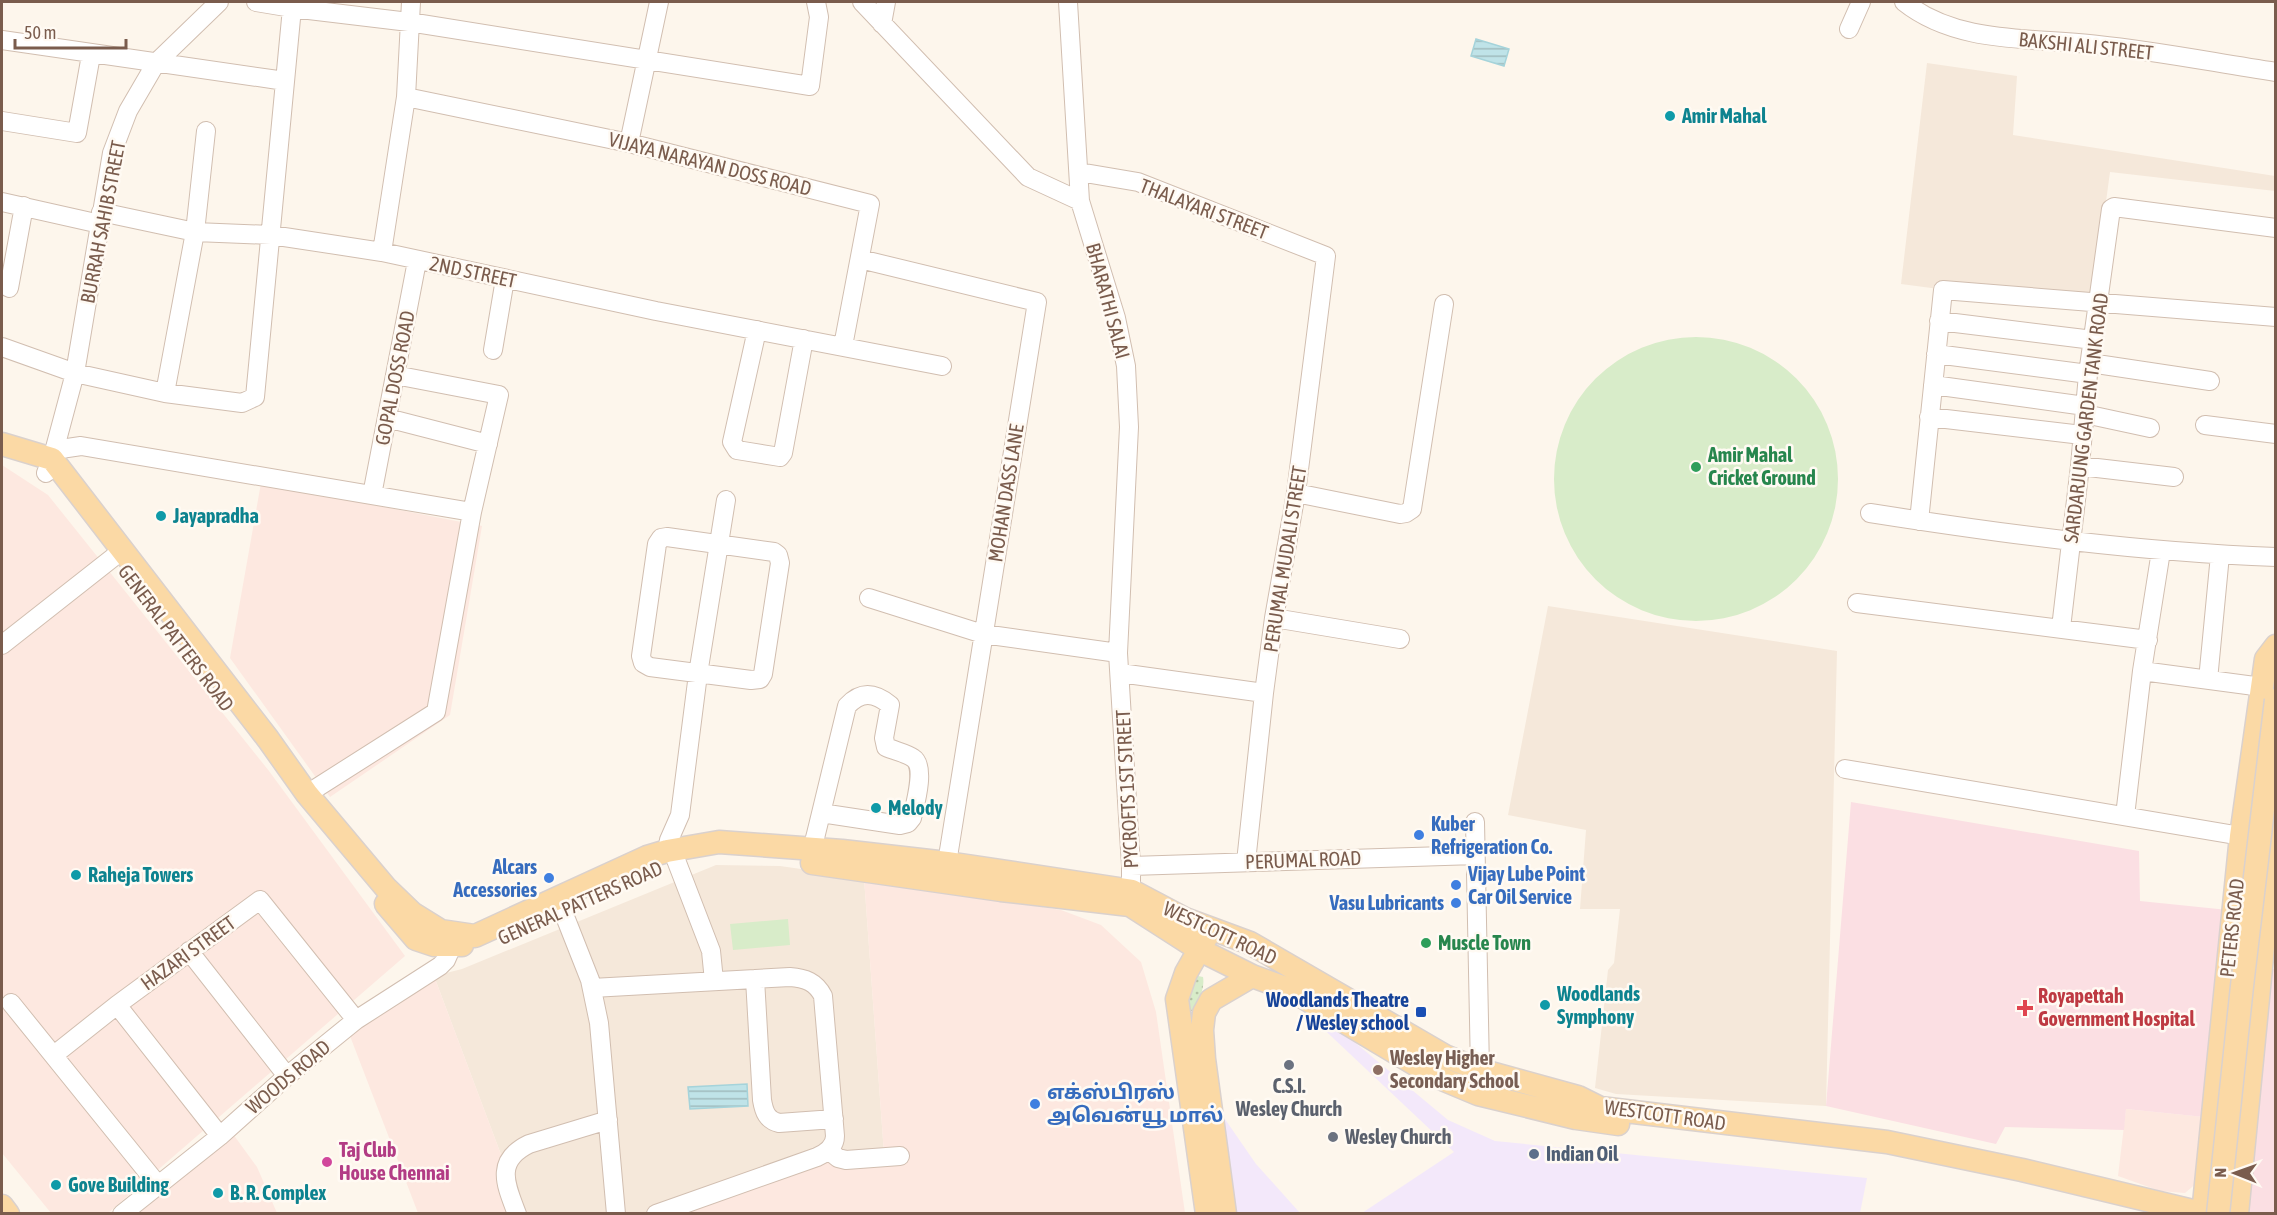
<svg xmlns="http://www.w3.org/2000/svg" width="2277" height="1215" font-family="'Asap Condensed','Noto Sans Tamil',sans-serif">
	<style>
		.residential { fill: #f5e8da }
		.commercial { fill: #fde8e0 }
		.education { fill: #f3e8fa }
		.medical { fill: #fbdfe3 }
		.green { fill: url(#green-dots) }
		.pitch { fill: #d8ecc9 }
		.water { fill: url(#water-rules); stroke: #a5d3da; stroke-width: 1.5 }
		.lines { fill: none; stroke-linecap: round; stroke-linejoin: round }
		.minor-casing { stroke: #d1beb0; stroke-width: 20 }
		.major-casing { stroke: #dad1cd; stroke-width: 25 }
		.minor { stroke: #fff; stroke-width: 18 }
		.major { stroke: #fbd9a5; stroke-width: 22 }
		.major-bridge-casing { stroke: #dad1cd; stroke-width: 25; stroke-linecap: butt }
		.major-bridge { stroke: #fbd9a5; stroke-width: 22 }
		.culture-dot { fill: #0f9aa8; stroke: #fffaf3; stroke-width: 2 }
		.leisure-dot { fill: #2e9e5b; stroke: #fffaf3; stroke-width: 2 }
		.shop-dot { fill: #3f7fe0; stroke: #fffaf3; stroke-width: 2 }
		.health-dot { fill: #e0444e; stroke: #fffaf3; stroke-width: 2 }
		.transit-dot { fill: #1a4fb4; stroke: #fffaf3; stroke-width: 2 }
		.worship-dot { fill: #6b7280; stroke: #fffaf3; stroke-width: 2 }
		.education-dot { fill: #8d6e63; stroke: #fffaf3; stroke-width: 2 }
		.service-dot { fill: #5c6f8a; stroke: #fffaf3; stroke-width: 2 }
		.hotel-dot { fill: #d1479c; stroke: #fffaf3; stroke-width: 2 }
		.labels { text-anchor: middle; stroke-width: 5; stroke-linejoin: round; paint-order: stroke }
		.street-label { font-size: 20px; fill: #7a5c4d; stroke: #fffaf3 }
		.culture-label { font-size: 20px; font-weight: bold; fill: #0d838f; stroke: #fffaf3; text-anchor: start }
		.leisure-label { font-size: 20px; font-weight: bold; fill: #27864d; stroke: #fffaf3; text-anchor: start }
		.shop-label { font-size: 20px; font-weight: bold; fill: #366cbe; stroke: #fffaf3; text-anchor: start }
		.health-label { font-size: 20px; font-weight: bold; fill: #be3a42; stroke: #fffaf3; text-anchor: start }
		.transit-label { font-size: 20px; font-weight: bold; fill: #164399; stroke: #fffaf3; text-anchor: end }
		.education-label { font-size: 20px; font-weight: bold; fill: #785e54; stroke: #fffaf3; text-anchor: start }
		.worship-label { font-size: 20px; font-weight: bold; fill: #5b616d; stroke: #fffaf3 }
		.hotel-label { font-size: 20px; font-weight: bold; fill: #b23c85; stroke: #fffaf3; text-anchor: start }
		.service-label { font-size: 20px; font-weight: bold; fill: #4e5e75; stroke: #fffaf3; text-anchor: start }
	</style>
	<defs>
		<pattern id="green-dots" width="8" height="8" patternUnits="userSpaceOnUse" patternTransform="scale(1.5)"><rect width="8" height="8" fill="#d8ecc9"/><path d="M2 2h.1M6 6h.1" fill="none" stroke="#b4c2a5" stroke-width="1.8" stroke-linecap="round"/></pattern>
		<pattern id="water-rules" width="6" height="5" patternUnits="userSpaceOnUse" patternTransform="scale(1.5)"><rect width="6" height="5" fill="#bfe3e8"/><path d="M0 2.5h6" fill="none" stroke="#a0bbbe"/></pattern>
	</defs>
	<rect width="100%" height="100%" fill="#fdf6ec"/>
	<!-- residential -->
	<path class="residential" d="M1927,63l90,13 -4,59 262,41v15l-165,-19 -17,126 -154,-9 -38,-5z
		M1548,606l289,45 -11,455 -210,-12 -21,-6 13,-118 6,-7 6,-54h-40l6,-79 -78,-15z
		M716,865l64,1 84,12 20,276 -227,59h-134l-89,-237 28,-7z"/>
	<!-- commercial -->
	<path class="commercial" d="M2,465l46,30 221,276 136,185 -297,257h-57l-49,-60z
		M261,483l221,43 -32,189 -120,82 -100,-139z
		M864,878l197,32 40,15 40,37 15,50 29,201 -528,1 169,-54 58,-6z
		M434,976l89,237h-105l-68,-177z
		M2126,1109l78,8 -6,65 -13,11 -25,-2 -42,-15z
		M233,1134l24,33 20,46 -139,1z"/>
	<!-- education -->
	<path class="education" d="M1322,1015l126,105 47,21 372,37 -7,35h-498l92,-61 -140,-132z
		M1218,1109l38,55 44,49h-64z"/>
	<!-- medical -->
	<path class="medical" d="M1851,802l288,49 1,50 88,9 -24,207 -78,-8 -2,21 -119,-3 -9,17 -170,-38z
		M2270,969h6l-1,244 -32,1z"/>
	<!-- green -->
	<path class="green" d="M1193,975l10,2c2,9 -4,27 -11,34l-3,-1 -3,-34z"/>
	<!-- pitch -->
	<path class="pitch" d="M1554 479a142 142 0 1 1 284 0a142 142 0 1 1-284 0Z
		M788,919l2,26 -57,5 -3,-26z"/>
	<!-- water -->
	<path class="water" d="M1476,39l33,10 -5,17 -33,-10z
		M747,1084l1,22 -58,3 -2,-22z"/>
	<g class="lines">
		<!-- minor casing -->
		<g class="minor-casing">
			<path id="minor" d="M256,2l36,6 117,14 401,64 9,-69 -3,-15
				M862,2l166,175 52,24
				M1068,2l12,199 36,117 10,48 3,61 -11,226 13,213v38
				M1904,2c54,43 129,35 194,43 59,6 118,18 178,27
				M882,24l4,-22
				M1849,29l12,-27
				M2,40l283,41
				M406,97l223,46 241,61 -27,142
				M2,121l75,12 14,-78
				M629,143l30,-141
				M1079,172l59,10 188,74 -30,237 -22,125 -10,75 -18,169
				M2,202l98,22
				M101,212l94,20 76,3 111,17 274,59 286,55
				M382,252l24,-155 5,-95
				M860,259l177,43 -90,561
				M9,288l15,-82
				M1939,321l154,19
				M757,330l-25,112 5,8 43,7 3,-4 21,-114
				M2,347l73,26 90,20 77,10 13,-6 37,-389
				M493,350l12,-71
				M1936,354l152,20
				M2090,363l120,18
				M1933,385l152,21
				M165,393l30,-161 11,-101
				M2085,414l65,14
				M1929,417l153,18
				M387,418l101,26
				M2205,425l71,9
				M54,450l27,-4 391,66
				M2080,466l94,11
				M46,473l6,-14 23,-86 37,-220 16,-42 28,-48 63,-61
				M1296,493l104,21 6,-1 6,-4 32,-205
				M372,495l45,-234
				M1870,513c134,21 269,39 406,44
				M1919,521l24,-231 333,27
				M667,537l107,15 4,3 2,8 -17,111 -3,5 -9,1 -101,-13 -7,-4 -2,-7 16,-112 4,-6z
				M869,598l114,36 135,19
				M1857,603l291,37
				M1274,618l126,21
				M2061,628l19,-162 8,-92 23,-165 3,-2 162,21
				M2,645l113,-89
				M2142,671l120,16
				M1120,673l144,20
				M2208,680l12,-125
				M1845,769l396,67
				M307,794l129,-82 36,-200 27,-117 -104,-20
				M2125,816l17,-145 19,-120
				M1475,822l5,248 13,28
				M812,849l4,-15 31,-128c14,-15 27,-14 43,-1l-6,33 2,9c9,4 20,6 27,11 13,8 2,47 -1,60l-4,5 -8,2 -79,-12
				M667,851l2,-11 11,-25 18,-141 28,-174
				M676,860l35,91 3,30
				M1131,866l345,-11
				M562,909l28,71 9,43 17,191
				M189,951l98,125
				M755,979l7,121c2,12 5,20 17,23l55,-4
				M592,988l198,-11c15,1 26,5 33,19l12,140c0,11 -9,17 -18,21l-161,57
				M11,1003l147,182
				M117,1005l103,131
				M54,1055l63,-50 143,-105 96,120
				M828,1150l10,8 8,2 54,-4
				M122,1214l98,-78 67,-60 69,-56 84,-54 6,-6 7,-16
				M517,1214c-11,-29 -23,-53 12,-70l79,-24"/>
		</g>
		<!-- major casing -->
		<g class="major-casing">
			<path id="major" d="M2,444l50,15 216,280 39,55 79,94 26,25 29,18 34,5 172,-79 20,-6 52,-9 123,9 105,12 185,28 53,28 65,24 195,113 35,14 98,27 22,11 287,34 135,28 183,44
				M812,863l189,27 129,15 70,45 52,26 39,14 144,86 43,18 98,24 42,6
				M386,904l30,35 18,6h28
				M2,1206l6,8
				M1207,1214l-30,-215 9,-26 21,-37
				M1225,1214l-21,-155 -2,-29 2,-17 7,-13 41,-24
				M2203,1214l38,-378 25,-177 10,-13
				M2237,1214l39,-401"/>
		</g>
		<!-- minor -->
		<use href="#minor" class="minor"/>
		<!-- major -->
		<use href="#major" class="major"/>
		<!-- major-bridge casing -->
		<g class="major-bridge-casing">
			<path id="major-bridge" d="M2218,1214l24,-228 34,-286"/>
		</g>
		<!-- major-bridge -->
		<use href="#major-bridge" class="major-bridge"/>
	</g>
	<!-- markers -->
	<g class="culture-dot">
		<circle cx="1670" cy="116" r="6"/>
		<circle cx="161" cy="516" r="6"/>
		<circle cx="876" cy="808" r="6"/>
		<circle cx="76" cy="875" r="6"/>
		<circle cx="1545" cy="1005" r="6"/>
		<circle cx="56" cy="1185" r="6"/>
		<circle cx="218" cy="1193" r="6"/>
	</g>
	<g class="leisure-dot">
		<circle cx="1696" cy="467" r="6"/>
		<circle cx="1426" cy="943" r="6"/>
	</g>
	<g class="shop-dot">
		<circle cx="1419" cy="835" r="6"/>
		<circle cx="549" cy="878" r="6"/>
		<circle cx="1456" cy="885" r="6"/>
		<circle cx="1456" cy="903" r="6"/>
		<circle cx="1035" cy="1104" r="6"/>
	</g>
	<path class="health-dot" d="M2022 999h6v6h6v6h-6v6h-6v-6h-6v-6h6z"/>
	<rect class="transit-dot" x="1415" y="1006" width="12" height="12" rx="3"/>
	<g class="worship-dot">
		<circle cx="1289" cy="1065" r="6"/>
		<circle cx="1333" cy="1137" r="6"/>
	</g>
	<circle class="education-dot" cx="1378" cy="1070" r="6"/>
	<circle class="service-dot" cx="1534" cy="1154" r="6"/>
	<circle class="hotel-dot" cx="327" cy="1162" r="6"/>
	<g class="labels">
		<!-- street labels -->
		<g class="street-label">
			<text transform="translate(2086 46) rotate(6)" y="7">BAKSHI ALI STREET</text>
			<text transform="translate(710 164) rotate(14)" y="7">VIJAYA NARAYAN DOSS ROAD</text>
			<text transform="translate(1204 209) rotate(21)" y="7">THALAYARI STREET</text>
			<text transform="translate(103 222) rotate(-79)" y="7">BURRAH SAHIB STREET</text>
			<text transform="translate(473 272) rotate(12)" y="7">2ND STREET</text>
			<text transform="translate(1108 301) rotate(75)" y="7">BHARATHI SALAI</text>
			<text transform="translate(395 378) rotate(-79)" y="7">GOPAL DOSS ROAD</text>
			<text transform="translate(2086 418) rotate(-83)" y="7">SARDARJUNG GARDEN TANK ROAD</text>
			<text transform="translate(1006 493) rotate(-81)" y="7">MOHAN DASS LANE</text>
			<text transform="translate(1285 559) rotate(-81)" y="7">PERUMAL MUDALI STREET</text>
			<text transform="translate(176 638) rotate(53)" y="7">GENERAL PATTERS ROAD</text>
			<text transform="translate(1127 789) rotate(-93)" y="7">PYCROFTS 1ST STREET</text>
			<text transform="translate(1303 860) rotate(-2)" y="7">PERUMAL ROAD</text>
			<text transform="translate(580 903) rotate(-24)" y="7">GENERAL PATTERS ROAD</text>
			<text transform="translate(2232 928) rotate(-84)" y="7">PETERS ROAD</text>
			<text transform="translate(1220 933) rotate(25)" y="7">WESTCOTT ROAD</text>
			<text transform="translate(188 953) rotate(-36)" y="7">HAZARI STREET</text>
			<text transform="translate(288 1077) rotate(-40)" y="7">WOODS ROAD</text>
			<text transform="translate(1665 1115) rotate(8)" y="7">WESTCOTT ROAD</text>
		</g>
		<!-- culture labels -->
		<g class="culture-label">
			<text x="1682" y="123">Amir Mahal</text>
			<text x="173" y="523">Jayapradha</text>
			<text x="888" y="815">Melody</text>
			<text x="88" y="882">Raheja Towers</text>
			<text x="1557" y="1001">Woodlands<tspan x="1557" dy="23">Symphony</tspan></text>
			<text x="68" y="1192">Gove Building</text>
			<text x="230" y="1200">B. R. Complex</text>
		</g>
		<!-- leisure labels -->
		<g class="leisure-label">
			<text x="1708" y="462">Amir Mahal<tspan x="1708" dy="23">Cricket Ground</tspan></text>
			<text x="1438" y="950">Muscle Town</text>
		</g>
		<!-- shop labels -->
		<g class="shop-label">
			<text x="1431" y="831">Kuber<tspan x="1431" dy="23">Refrigeration Co.</tspan></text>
			<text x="537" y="874" text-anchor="end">Alcars<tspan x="537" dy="23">Accessories</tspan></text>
			<text x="1468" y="881">Vijay Lube Point<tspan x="1468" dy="23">Car Oil Service</tspan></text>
			<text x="1444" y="910" text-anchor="end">Vasu Lubricants</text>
			<text x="1047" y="1099">எக்ஸ்பிரஸ்<tspan x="1047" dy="23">அவென்யூ மால்</tspan></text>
		</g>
		<!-- health labels -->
		<g class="health-label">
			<text x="2038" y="1003">Royapettah<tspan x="2038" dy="23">Government Hospital</tspan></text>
		</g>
		<!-- transit labels -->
		<g class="transit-label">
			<text x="1409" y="1007">Woodlands Theatre<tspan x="1409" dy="23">/ Wesley school</tspan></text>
		</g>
		<!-- education labels -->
		<g class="education-label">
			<text x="1390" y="1065">Wesley Higher<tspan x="1390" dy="23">Secondary School</tspan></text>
		</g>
		<!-- worship labels -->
		<g class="worship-label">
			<text x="1289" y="1093">C.S.I.<tspan x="1289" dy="23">Wesley Church</tspan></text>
			<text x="1345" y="1144" text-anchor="start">Wesley Church</text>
		</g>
		<!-- hotel labels -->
		<g class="hotel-label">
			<text x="339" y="1157">Taj Club<tspan x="339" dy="23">House Chennai</tspan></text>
		</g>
		<!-- service labels -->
		<g class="service-label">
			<text x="1546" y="1161">Indian Oil</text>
		</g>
	</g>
	<!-- border -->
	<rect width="2277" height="1215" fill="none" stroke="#7a5c4d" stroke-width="6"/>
	<!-- north arrow -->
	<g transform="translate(2235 1173) rotate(271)" stroke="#fffaf3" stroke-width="4.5" paint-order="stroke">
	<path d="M0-4.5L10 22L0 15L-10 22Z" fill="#7a5c4d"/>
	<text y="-9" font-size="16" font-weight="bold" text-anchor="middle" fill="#7a5c4d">N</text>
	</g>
	<!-- scale -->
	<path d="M15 39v9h111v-9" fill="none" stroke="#7a5c4d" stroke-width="3"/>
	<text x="24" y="39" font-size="18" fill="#7a5c4d" stroke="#fffaf3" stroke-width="4.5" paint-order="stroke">50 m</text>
</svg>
